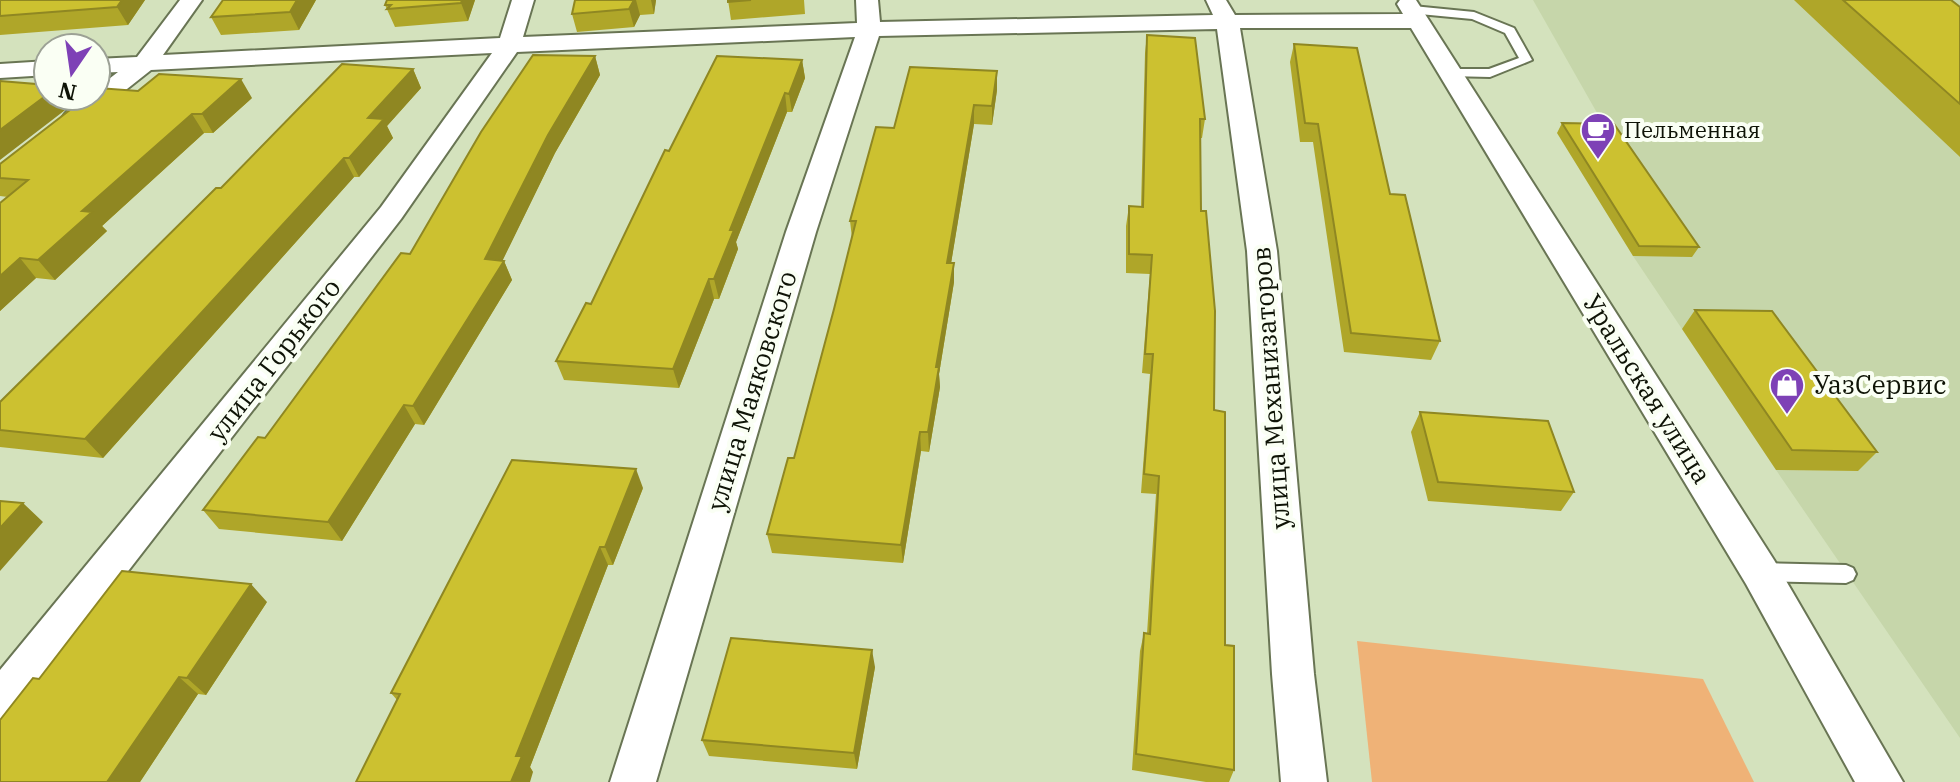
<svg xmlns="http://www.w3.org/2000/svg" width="1960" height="782" font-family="'IBM Plex Serif',serif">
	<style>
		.built { fill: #c6d6aa }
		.green { fill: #efb277 }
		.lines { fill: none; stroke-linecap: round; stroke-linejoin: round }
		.lane-casing { stroke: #697554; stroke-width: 4 }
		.street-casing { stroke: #697554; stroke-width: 4 }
		.lane { fill: #fff; fill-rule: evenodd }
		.street { fill: #fff; fill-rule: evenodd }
		.wall { fill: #afa629 }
		.shaded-wall { fill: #8f8722 }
		.building { fill: #ccc130; stroke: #8f8722; stroke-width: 2 }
		.labels { text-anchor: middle; stroke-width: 8; stroke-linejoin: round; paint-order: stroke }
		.far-poi-label { font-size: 22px; fill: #0e1306; stroke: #fafff4; text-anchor: start }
		.street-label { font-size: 26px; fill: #0e1306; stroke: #fafff4 }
		.poi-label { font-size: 26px; fill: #0e1306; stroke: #fafff4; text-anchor: start }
	</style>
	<rect width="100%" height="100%" fill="#d4e2bd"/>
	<!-- built -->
	<path class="built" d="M1533,0h427v738l-184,-268 81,1 -100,-141 -75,-1 -49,-73 -24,-122z"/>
	<!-- green -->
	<path class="green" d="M1357,641l346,38 51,103h-382z"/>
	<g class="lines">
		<!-- lane casing -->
		<g class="lane-casing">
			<path id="lane" d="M1413,6l61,6 40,16 18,32 -42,17 -42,-1v-6l5,-1h36l30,-11 -14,-25 -33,-14 -63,-6v-6z
				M1760,563l86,2 7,3 3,6 -3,6 -7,3 -86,-2 -7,-3 -3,-6 3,-6z"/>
		</g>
		<!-- street casing -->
		<g class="street-casing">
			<path id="street" d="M180,0h22l-39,55 337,-17 12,-38h22l-11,37 334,-14 -1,-23h22l2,22 333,-7 -7,-15h20l9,15 168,-1 -6,-10 3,-4h16l358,560 129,222h-48l-109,-198 -335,-556h-171l37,223 37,423 13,108h-46l-9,-108 -25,-423 -30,-222 -338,7 -63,196 -160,550h-46l176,-550 69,-195 -338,15 -116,167 -386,498 -15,6v-53l381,-463 111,-154 -341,17 -67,53h-18l-4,-5c7,-11 21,-22 34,-22v-7l22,-17 -22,1v-14l41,-2z
				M48,61v14l-48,3v-14z"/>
		</g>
		<!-- lane -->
		<use href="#lane" class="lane"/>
		<!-- street -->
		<use href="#street" class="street"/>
	</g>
	<!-- wall -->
	<path class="wall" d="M0,0h145l-17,25 -128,10z
		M316,0l-17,30 -78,5 -10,-18z
		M387,0h88l-7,21 -73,6 -10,-22z
		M575,0h81l-2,14 -14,1 -6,12 -57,5 -5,-18z
		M728,0h76l1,14 -74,6z
		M1794,0h157l9,7v150z
		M1147,35l58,84 -3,19h-1v73l13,199 11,235 9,125 -5,12h-23l-74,-12 8,-119 4,-18 3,1 9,-140 -15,-1 9,-119 -8,-1 8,-99 -24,-1v-47l3,-20 12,1 4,-154z
		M1294,44l96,150 50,147 -9,19 -87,-8 -31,-210h-13l-10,-80z
		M595,56l5,19 -45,78 -53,108h2l8,19 -88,145 -9,-1 -73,117 -123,-12 -16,-19 62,-72 145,-184z
		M802,60l3,18 -13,34h-5l-51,130 2,7 -19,50h-5l-35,89 -115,-8 -8,-19 35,-57 78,-153z
		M413,69l8,19 -34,38 6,12 -34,39h-5l-251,281 -103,-11v-45l221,-214z
		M997,90l-5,35 -18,-1 -23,139h3v19l-15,92 1,13 -11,65 -8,-1 -18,112 -131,-10 -5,-19 27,-76 40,-149 18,-71 -2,-17 44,-93z
		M252,98l-39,35h-9l-102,93 5,5 -52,49 -19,-2 -36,33v-108l8,-6 -8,-1v-32z
		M1562,123l137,124 -7,10 -59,-1 -76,-123z
		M1695,310l182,142 -19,19 -82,-1 -94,-141z
		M1420,412l154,80 -13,19 -133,-10 -17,-69z
		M643,488l-30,77h-5l-78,202 3,5 -136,-72 -6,-7z
		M267,602l-61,93 -8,-1 -58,88h-140z
		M875,667l-18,102 -148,-13 -7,-16z"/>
	<!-- shaded-wall -->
	<path class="shaded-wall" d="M122,0h23l-17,25 -11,-18z
		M297,0h19l-17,30 -9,-18z
		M462,0h13l-7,21 -7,-18z
		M634,0h2l4,15 -6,12 -5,-18z
		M651,0h5l-2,14z
		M595,56l5,19 -45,78 -59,121 8,-13 8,19 -88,145 -11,-19 72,-147 63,-124z
		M802,60l3,18 -13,34 -3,-18z
		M413,69l8,19 -34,38 6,12 -34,39 -10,-19 19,-40z
		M997,71v19l-5,35v-19z
		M241,79l11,19 -39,35 -11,-19z
		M785,93l2,19 -51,130 2,7 -19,50 -5,-20 16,-49z
		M48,94v2h19l6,8 -73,56v-30z
		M974,105v19l-26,158 -1,-19z
		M192,114l12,19 -102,93 5,5 -52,49 -17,-20 44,-49z
		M344,158l10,19 -251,281 -18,-19z
		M20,258l16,20 -36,33v-35z
		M954,263v19l-15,92 1,13 -11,65 -1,-20 8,-65z
		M709,279l5,20 -35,89 -6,-19z
		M404,405l11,19 -73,117 -14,-19z
		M920,432l1,19 -18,112 -2,-18z
		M636,469l7,19 -30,77 -8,-18z
		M23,503l20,19 -43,49v-43z
		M600,547l8,18 -78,202 3,5 -3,10h-19l5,-26z
		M251,584l16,18 -61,93 -19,-17z
		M872,650l3,17 -18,102 -3,-16z
		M179,677l19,17 -58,88h-33z"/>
	<!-- building -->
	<path class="building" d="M0,0h122l-5,7 -117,9z
		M223,0h74l-7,12 -79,5z
		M387,0h75l-1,3 -74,6 4,-4h-6z
		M575,0h59l-5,9 -57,5z
		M728,0h23l-23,2z
		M1843,0h108l9,7v97z
		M1147,35l48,3 10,81h-5l1,92h5l9,100 -1,99 11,2v233l9,1v124l-98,-16 8,-121 6,1 9,-158 -15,-2 9,-120h-8l7,-99 -23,-1v-48l14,1z
		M1294,44l63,4 33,146 15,1 35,146 -89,-8 -33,-209 -13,-1z
		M533,55l62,1 -47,79 -63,124 19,2 -91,145 -9,-1 -76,117 -125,-12 55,-73 7,1 136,-185 9,1 71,-122z
		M717,56l85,4 -13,34 -4,-1 -55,137h4l-20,49h-5l-36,90 -117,-8 30,-58 5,1 74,-154 4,1z
		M342,64l71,5 -45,49 16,1 -35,39h-5l-259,281 -85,-9v-28l216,-214h5z
		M910,67l87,4 -5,35 -18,-1 -27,158h7l-18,104h3l-11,65h-8l-19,113 -134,-11 21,-76h6l40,-149 22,-88h-6l26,-94 18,1z
		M159,74l82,5 -39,35h-10l-110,97 10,1 -54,48 -18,-2 -20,18v-73l28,-23 -28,-2v-14l88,-68h8v-7l2,-1 40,3z
		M0,81l48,4v9l-48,36z
		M1562,123l52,1 85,123 -60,-1z
		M1695,310l77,1 105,141 -85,-2z
		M1420,412l128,9 26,71 -136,-10z
		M512,460l124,9 -31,78h-5l-84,209h6l-11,26h-155l44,-88 -9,-1z
		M0,501l23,2 -23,25z
		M122,571l129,13 -64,94 -8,-1 -72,105h-107v-62l33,-42 6,1z
		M731,638l141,12 -18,103 -152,-13z"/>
	<!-- icons -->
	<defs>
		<g id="cafe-pin" transform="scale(1.8)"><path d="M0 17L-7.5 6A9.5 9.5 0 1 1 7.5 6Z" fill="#7e41b6" stroke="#fafff4"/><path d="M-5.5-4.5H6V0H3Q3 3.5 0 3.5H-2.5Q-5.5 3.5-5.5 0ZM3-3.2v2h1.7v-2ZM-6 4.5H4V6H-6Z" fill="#fff"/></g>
		<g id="shop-pin" transform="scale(1.8)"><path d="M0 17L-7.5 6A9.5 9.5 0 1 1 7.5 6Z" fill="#7e41b6" stroke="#fafff4"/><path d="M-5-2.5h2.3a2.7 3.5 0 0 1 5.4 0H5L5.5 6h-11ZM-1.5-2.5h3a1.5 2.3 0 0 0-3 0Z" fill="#fff"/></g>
	</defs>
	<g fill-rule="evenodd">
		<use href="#cafe-pin" x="1598" y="130"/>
		<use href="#shop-pin" x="1787" y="385"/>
	</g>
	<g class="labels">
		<!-- far-poi labels -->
		<g class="far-poi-label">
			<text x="1624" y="138">Пельменная</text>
		</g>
		<!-- street labels -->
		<g class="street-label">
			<text transform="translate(274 360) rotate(-52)" y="9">улица Горького</text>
			<text transform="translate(1271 388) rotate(-94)" y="9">улица Механизаторов</text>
			<text transform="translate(1647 389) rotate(58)" y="9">Уральская улица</text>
			<text transform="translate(752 391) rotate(-73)" y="9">улица Маяковского</text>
		</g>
		<!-- poi labels -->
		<g class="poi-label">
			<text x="1813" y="394">УазСервис</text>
		</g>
	</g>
	<!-- north arrow -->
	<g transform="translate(72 72) rotate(193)"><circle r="38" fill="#fafff4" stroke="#9ca195" stroke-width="2"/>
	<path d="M0-6L14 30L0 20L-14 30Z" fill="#7e41b6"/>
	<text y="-12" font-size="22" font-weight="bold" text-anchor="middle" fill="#0e1306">N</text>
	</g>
</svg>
